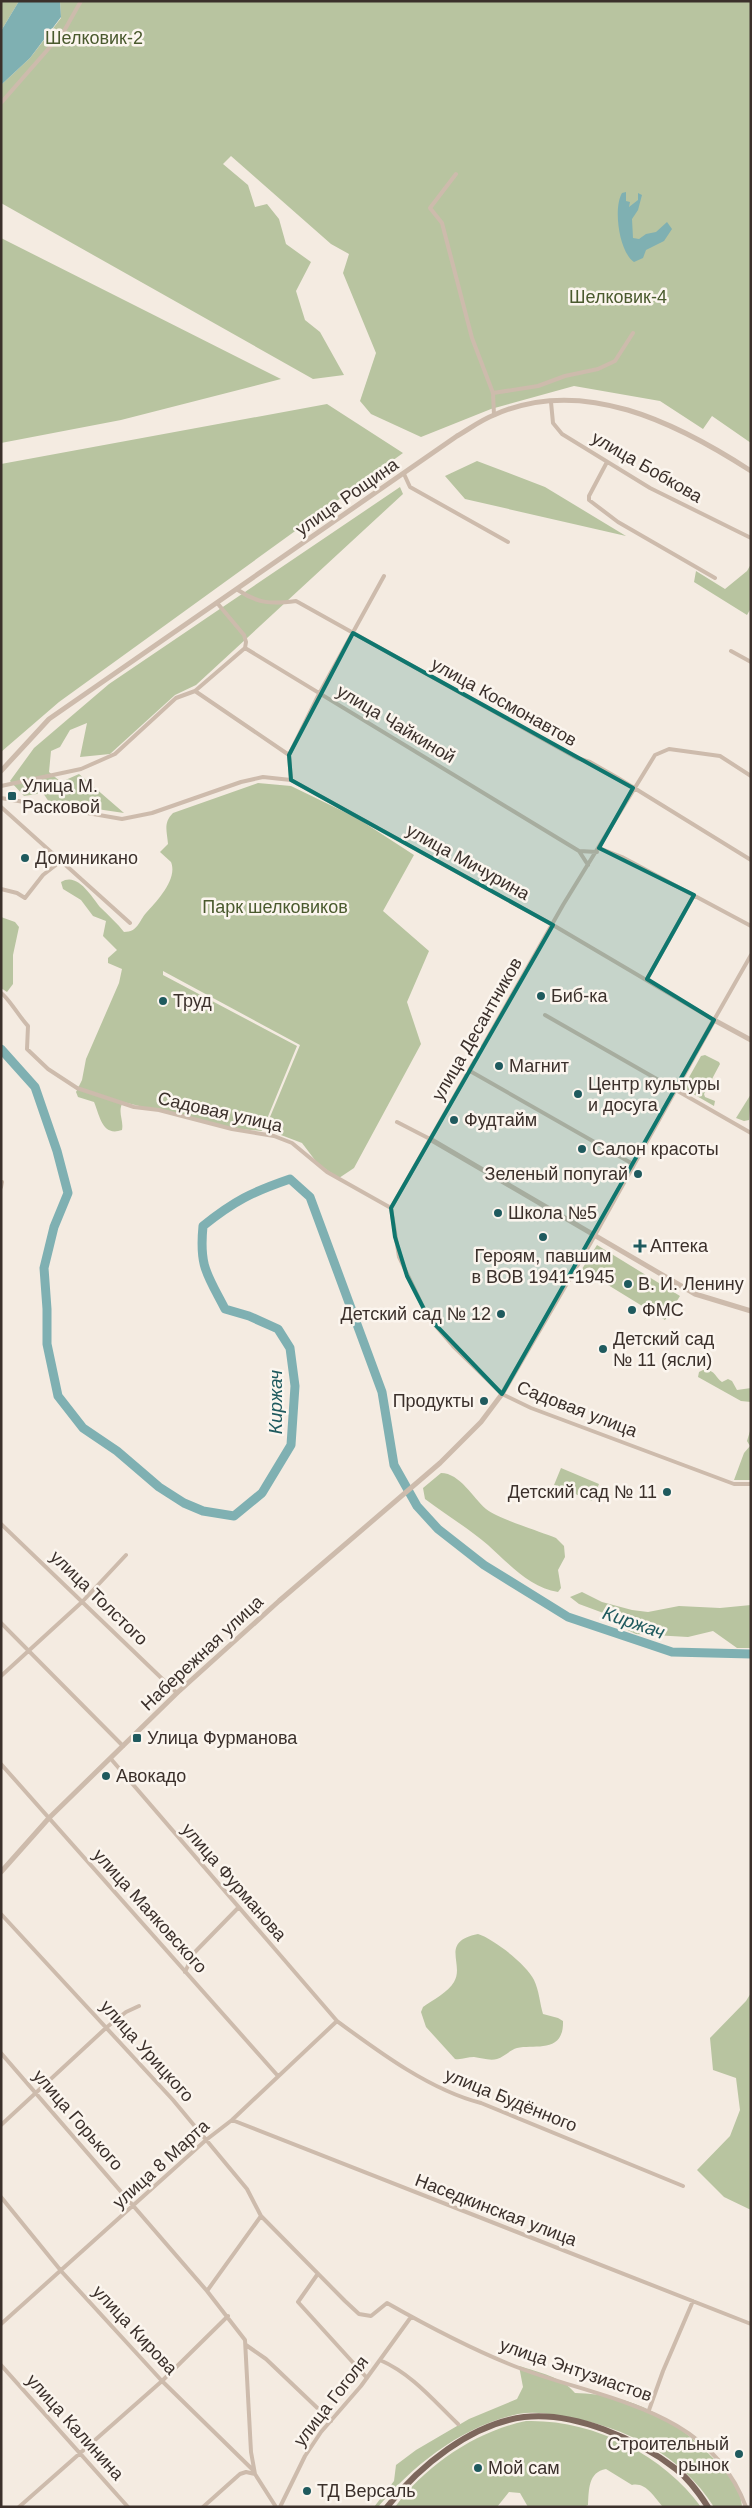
<svg xmlns="http://www.w3.org/2000/svg" width="752" height="2508" font-family="Arial,sans-serif">
	<style>
		.green { fill: #b8c4a0 }
		.water { fill: #7fb0b2 }
		.lines { fill: none; stroke-linecap: round; stroke-linejoin: round }
		.river { stroke: #7fb0b2; stroke-width: 9 }
		.minor { stroke: #cdbbac; stroke-width: 4 }
		.tertiary { stroke: #cdbbac; stroke-width: 5 }
		.primary { stroke: #7d675c; stroke-width: 6 }
		.marked { fill: #0f766e; fill-opacity: 0.2; stroke: #0f766e; stroke-width: 4; stroke-linejoin: round }
		.poi-dot { fill: #1f5a5e; stroke: #fbf5ee; stroke-width: 2 }
		.labels { text-anchor: middle; stroke-width: 5; stroke-linejoin: round; paint-order: stroke }
		.park-label { font-size: 18px; fill: #4a5a2e; stroke: #fbf5ee }
		.street-label { font-size: 18px; fill: #3b302b; stroke: #fbf5ee }
		.poi-label { font-size: 18px; fill: #3b302b; stroke: #fbf5ee; text-anchor: start }
		.water-label { font-size: 19px; font-style: italic; fill: #1f5a5e; stroke: #fbf5ee }
	</style>
	<rect width="100%" height="100%" fill="#f4ebe1"/>
	<!-- green -->
	<path class="green" d="M1,1h18l-18,30z
		M60,1h691v442l-39,-27 -9,13 -43,-28 -86,-15 -83,23 -70,28 -50,-23 -11,-13 16,-48 -33,-80 6,-19 -18,-10 -100,-88 -8,8 25,21 7,22 12,-3 12,15 7,25 25,18 -15,29 9,29 15,12 24,43 -31,4 -312,-176v-118l29,-27 31,-40z
		M1,238l280,141 -160,41 -120,23z
		M327,404l76,49 -344,249 -58,50v-288z
		M477,461l68,26 81,49 -161,-37 -20,-23z
		M400,487l3,7 -207,191 -21,10 -65,59 -30,3 7,-34 -17,7 -10,17 -9,4 -2,21 12,10 18,-8 45,39 -75,-11 -6,-9 -19,3 -14,-15 24,-33 75,-64z
		M751,564v44l-4,7 -53,-33 2,-11 29,18 22,-18z
		M258,783l33,3 66,32 57,37 -31,56 46,40 -22,51 14,42 -67,124 -15,10 -21,-14 -16,-21 -37,-14 35,-84 -137,-74v4l134,71 -35,85 -34,-3 -105,-26c-6,10 1,18 -1,28 -20,7 -22,-14 -28,-28l-16,-5 -2,-5 6,-12 4,-21 33,-76 3,-14 -14,-6v-5l9,-8 -14,-14 3,-15 -13,-5 -12,-16 -18,-11 -2,-7c17,-11 31,16 40,26 8,8 16,15 23,24 14,0 15,-11 22,-19 11,-12 32,-34 25,-51l-11,-10 8,-8c-1,-13 -5,-21 5,-31z
		M1,917l14,5 4,5 -6,28v29l-6,8 -6,-4z
		M705,1055l14,7 1,2 -16,30 1,3 10,4 -1,5 -31,-18 18,-32z
		M751,1094l-2,26 -5,1 -8,-3z
		M597,1245l83,51 -15,24 -83,-51z
		M703,1370c12,-1 12,7 19,12l6,-3 4,2 5,9 14,-2v14l-10,-1 -43,-24 1,-5z
		M751,1428v52h-17l10,-27 6,-7 -3,-5z
		M561,1468l38,16 -7,17 -38,-16z
		M441,1473c19,0 32,25 45,36 13,10 53,22 70,29l8,8 1,11 -7,13 3,18 -3,4c-28,-4 -50,-29 -70,-47 -20,-17 -43,-31 -63,-46l-2,-11z
		M582,1592l20,10 30,8 16,2 31,-6 41,2 31,-3v43h-14l-24,-17 -25,6 -52,-3 -17,-8 -13,-12 -27,-10 -9,-7z
		M478,1934c16,5 49,31 56,46 5,10 6,24 9,34l15,4 5,3c1,33 -28,23 -46,27 -7,2 -13,9 -20,11 -7,2 -16,-1 -23,-2 -7,0 -12,3 -19,2l-29,-32 -5,-15 2,-5c10,-7 25,-15 31,-25 11,-18 -15,-40 24,-48z
		M751,1993v217l-27,-13 -27,-27 33,-34 10,-26 -4,-32 -23,-8 -3,-32 36,-37z
		M519,2366c19,6 43,11 56,27 58,1 99,25 139,66 12,12 28,30 28,48h-28c-33,-52 -88,-80 -148,-90 -16,-3 -32,-6 -48,-3 -56,12 -105,51 -140,93h-4l20,-26 2,-16 20,-15 53,-31 48,-20 6,-12z
		M526,2421c66,-2 137,33 175,86h-38c-9,-10 -17,-25 -31,-22l-26,-16c-18,3 -17,21 -18,36l-4,2h-56l-8,-14 -11,-1 -12,15h-102c30,-41 81,-76 131,-86z"/>
	<!-- water -->
	<path class="water" d="M19,1h41l1,16 -31,41 -29,27v-54z
		M626,192v9l4,1 -1,5 9,-7v-7l4,2 -4,15 -6,9 1,19 6,1 7,-5 10,-2 11,-10 5,7 -8,12 -18,9 -3,8 -9,4c-15,-10 -21,-54 -12,-69z"/>
	<g class="lines">
		<!-- river -->
		<path class="river" d="M1,1049l34,38 22,64 11,42 -14,34 -10,41 3,41v35l11,52 25,32 34,23 42,36 25,16 19,8 31,5 28,-23 29,-48 4,-59 -5,-38 -12,-19 -29,-13 -24,-7c-18,-35 -26,-42 -22,-83 31,-25 49,-34 87,-47l20,18 72,195 12,73 23,41 21,23 46,36 84,52 104,35 79,2"/>
		<!-- minor -->
		<path class="minor" d="M1,103l63,-72 17,-30
			M456,174l-26,34 12,15 30,115 21,55 45,-7 27,-10 33,-7 17,-8 18,-28
			M493,393l1,22
			M551,402l2,21 9,11 88,54 101,50
			M607,462l-18,34v4l29,22 97,56
			M404,474l6,13 98,55
			M238,590c20,14 34,14 58,11l281,157 13,4 28,16 133,82
			M218,604l26,31 2,7 -1,6 334,203 9,14
			M731,651l20,11
			M195,691l94,64 2,25
			M289,755l30,-61 65,-118
			M1,786l80,-17 34,-15 61,-56 19,-7 50,-43
			M1,798l121,21 30,-6 89,-31 22,-5 28,3 262,145 161,95 37,-65
			M1,807l129,116
			M599,848l23,9 129,69
			M579,851l18,1
			M1,889l16,4 8,5 18,-23 18,-14
			M647,979l47,-84
			M1,993c6,3 20,26 27,33l-1,23 21,20 29,19 57,19 25,3 73,19 42,7 18,7 35,29 64,36 8,49 29,60 25,29 49,48 29,14 203,76h17
			M545,1015l206,118
			M470,1071l163,93
			M397,1122l33,17
			M1,1187l1,-5
			M391,1208l172,-303 92,-150 14,-6 51,7 31,20
			M1,1524l176,169
			M1,1623l122,123
			M1,1676l81,-74 44,-47
			M111,1759l226,262c42,31 93,69 144,82l202,83
			M1,1764l277,312
			M1,1914l172,186 74,89 14,27 84,85 14,13 12,2 16,-13c37,21 83,45 122,61 87,36 199,40 237,143
			M185,1972l9,-19 44,-45
			M1,2053l206,238 38,49 6,112 4,22 21,33
			M232,2120l519,204
			M1,2125l106,-98 19,-15 13,-6
			M1,2197l61,75 100,109 91,89
			M317,2275l-19,27 69,76
			M207,2291l54,-75
			M1,2324l205,-184 26,-20 105,-99
			M246,2345l20,14 65,62
			M380,2360c32,14 54,41 78,64
			M1,2365l127,142
			M649,2410l14,-39 30,-70
			M19,2507l143,-126 66,-65
			M203,2507l37,-33 6,-2 9,2
			M280,2507l25,-51 16,-24 40,-46 50,-69"/>
		<!-- tertiary -->
		<path class="tertiary" d="M1,771l48,-52 408,-283c12,-7 24,-16 37,-21 88,-40 183,8 257,56
			M430,1139l265,155 56,17
			M1,1872l48,-54 128,-125 102,-92 161,-138 41,-41 21,-28 88,-151 124,-223 37,20"/>
		<!-- primary -->
		<path class="primary" d="M387,2507c32,-41 84,-83 137,-90 50,-6 113,22 152,52 13,10 23,24 32,38"/>
	</g>
	<!-- marked area -->
	<path class="marked" d="M353,633l280,155 -34,60 95,47 -47,84 67,41 -212,374 -74,-77 -21,-41 -12,-39 -4,-29 162,-283 -262,-145 -2,-25z"/>
	<!-- markers -->
	<g class="poi-dot">
		<rect x="7" y="791" width="10" height="10" rx="2.5"/>
		<circle cx="25" cy="858" r="5"/>
		<circle cx="541" cy="996" r="5"/>
		<circle cx="163" cy="1001" r="5"/>
		<circle cx="499" cy="1066" r="5"/>
		<circle cx="578" cy="1094" r="5"/>
		<circle cx="454" cy="1120" r="5"/>
		<circle cx="582" cy="1149" r="5"/>
		<circle cx="638" cy="1174" r="5"/>
		<circle cx="498" cy="1213" r="5"/>
		<circle cx="543" cy="1237" r="5"/>
		<path d="M637.5 1238.5h5v5h5v5h-5v5h-5v-5h-5v-5h5z"/>
		<circle cx="628" cy="1284" r="5"/>
		<circle cx="632" cy="1310" r="5"/>
		<circle cx="501" cy="1314" r="5"/>
		<circle cx="603" cy="1349" r="5"/>
		<circle cx="484" cy="1401" r="5"/>
		<circle cx="667" cy="1492" r="5"/>
		<rect x="132" y="1733" width="10" height="10" rx="2.5"/>
		<circle cx="106" cy="1776" r="5"/>
		<circle cx="739" cy="2454" r="5"/>
		<circle cx="478" cy="2468" r="5"/>
		<circle cx="307" cy="2491" r="5"/>
	</g>
	<g class="labels">
		<!-- park labels -->
		<g class="park-label">
			<text x="94" y="44">Шелковик-2</text>
			<text x="618" y="303">Шелковик-4</text>
			<text x="275" y="913">Парк шелковиков</text>
		</g>
		<!-- street labels -->
		<g class="street-label">
			<text transform="translate(647 467) rotate(30)" y="6">улица Бобкова</text>
			<text transform="translate(347 497) rotate(-35)" y="6">улица Рощина</text>
			<text transform="translate(504 702) rotate(29)" y="6">улица Космонавтов</text>
			<text transform="translate(396 724) rotate(31)" y="6">улица Чайкиной</text>
			<text transform="translate(468 862) rotate(29)" y="6">улица Мичурина</text>
			<text transform="translate(477 1029) rotate(-60)" y="6">улица Десантников</text>
			<text transform="translate(220 1112) rotate(13)" y="6">Садовая улица</text>
			<text transform="translate(577 1409) rotate(21)" y="6">Садовая улица</text>
			<text transform="translate(99 1598) rotate(44)" y="6">улица Толстого</text>
			<text transform="translate(202 1653) rotate(-43)" y="6">Набережная улица</text>
			<text transform="translate(234 1882) rotate(49)" y="6">улица Фурманова</text>
			<text transform="translate(150 1911) rotate(48)" y="6">улица Маяковского</text>
			<text transform="translate(147 2051) rotate(48)" y="6">улица Урицкого</text>
			<text transform="translate(511 2100) rotate(22)" y="6">улица Будённого</text>
			<text transform="translate(78 2120) rotate(49)" y="6">улица Горького</text>
			<text transform="translate(161 2164) rotate(-42)" y="6">улица 8 Марта</text>
			<text transform="translate(496 2210) rotate(21)" y="6">Наседкинская улица</text>
			<text transform="translate(135 2330) rotate(47)" y="6">улица Кирова</text>
			<text transform="translate(576 2370) rotate(19)" y="6">улица Энтузиастов</text>
			<text transform="translate(331 2401) rotate(-52)" y="6">улица Гоголя</text>
			<text transform="translate(75 2427) rotate(48)" y="6">улица Калинина</text>
		</g>
		<!-- poi labels -->
		<g class="poi-label">
			<text x="22" y="792">Улица М.<tspan x="22" dy="21">Расковой</tspan></text>
			<text x="35" y="864">Доминикано</text>
			<text x="551" y="1002">Биб-ка</text>
			<text x="173" y="1007">Труд</text>
			<text x="509" y="1072">Магнит</text>
			<text x="588" y="1090">Центр культуры<tspan x="588" dy="21">и досуга</tspan></text>
			<text x="464" y="1126">Фудтайм</text>
			<text x="592" y="1155">Салон красоты</text>
			<text x="628" y="1180" text-anchor="end">Зеленый попугай</text>
			<text x="508" y="1219">Школа №5</text>
			<text x="650" y="1252">Аптека</text>
			<text x="543" y="1262" text-anchor="middle">Героям, павшим<tspan x="543" dy="21">в ВОВ 1941-1945</tspan></text>
			<text x="638" y="1290">В. И. Ленину</text>
			<text x="642" y="1316">ФМС</text>
			<text x="491" y="1320" text-anchor="end">Детский сад № 12</text>
			<text x="613" y="1345">Детский сад<tspan x="613" dy="21">№ 11 (ясли)</tspan></text>
			<text x="474" y="1407" text-anchor="end">Продукты</text>
			<text x="657" y="1498" text-anchor="end">Детский сад № 11</text>
			<text x="147" y="1744">Улица Фурманова</text>
			<text x="116" y="1782">Авокадо</text>
			<text x="729" y="2450" text-anchor="end">Строительный<tspan x="729" dy="21">рынок</tspan></text>
			<text x="488" y="2474">Мой сам</text>
			<text x="317" y="2497">ТД Версаль</text>
		</g>
		<!-- water labels -->
		<g class="water-label">
			<text transform="translate(275 1402) rotate(-90)" y="7">Киржач</text>
			<text transform="translate(634 1622) rotate(19)" y="7">Киржач</text>
		</g>
	</g>
	<!-- border -->
	<rect width="752" height="2508" fill="none" stroke="#3b302b" stroke-width="5"/>
</svg>
